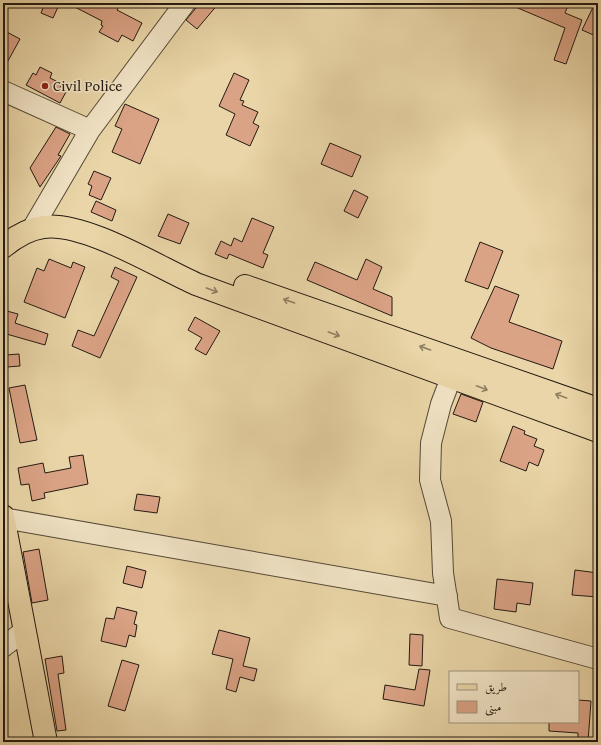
<svg xmlns="http://www.w3.org/2000/svg" width="601" height="745" font-family="'Gentium Book Plus',Amiri,serif">
	<style>
		.building { fill: #dba386; stroke: #241a11 }
		.lines { fill: none; stroke-linecap: round; stroke-linejoin: round }
		.minor-casing { stroke: #554936; stroke-width: 22 }
		.major-casing { stroke: #241a11; stroke-width: 24 }
		.minor { stroke: #f1e4c6; stroke-width: 20 }
		.major { stroke: #e9d5a7; stroke-width: 22 }
		.oneway { stroke: #908164 }
		.poi-dot { fill: #8f2418; stroke: #f1e4c6; stroke-width: 1.5 }
		.labels { text-anchor: middle; stroke-width: 3; stroke-linejoin: round; paint-order: stroke }
		.poi-label { font-size: 15px; fill: #241a11; stroke: #f1e4c6; text-anchor: start }
	</style>
	<rect width="100%" height="100%" fill="#e9d5a7"/>
	<filter id="stains"><feTurbulence type="fractalNoise" baseFrequency=".005" numOctaves="4"/><feColorMatrix values="0 0 0 0 .2 0 0 0 0 .09 0 0 0 0 .02 0 0 0 .5 -.17"/></filter>
	<radialGradient id="worn" r=".72"><stop offset=".6" stop-color="#630" stop-opacity="0"/><stop offset="1" stop-color="#630" stop-opacity=".3"/></radialGradient>
	<!-- building -->
	<path class="building" d="M45,3l13,4 -5,11 -12,-5z
		M67,3h54l-4,7 25,13 -9,18 -11,-6 -4,7 -19,-10 4,-6 -2,-1 1,-4z
		M200,3h19l-22,26 -11,-9z
		M506,3h63l-4,10 17,7 -16,44 -12,-4 11,-32z
		M595,3h3v34l-16,-7z
		M3,30l17,9 -17,31z
		M40,67l12,6 -2,5 12,6 -2,4 6,4 -6,11 -34,-18 7,-12 3,2z
		M234,73l15,7 -9,20 4,1 -2,4 16,7 -5,11 6,3 -9,20 -24,-11 9,-21 -16,-8z
		M125,104l34,15 -19,45 -28,-12 10,-23 -7,-3z
		M56,127l14,7 -12,21 3,1 -21,31 -10,-19z
		M330,143l31,13 -9,21 -31,-13z
		M94,171l17,7 -10,22 -12,-5 3,-9 -4,-2z
		M354,190l14,7 -10,21 -14,-7z
		M96,201l20,9 -4,11 -21,-9z
		M168,214l21,9 -9,21 -22,-8z
		M252,218l22,9 -11,26 5,2 -5,13 -34,-14 -2,5 -12,-5 6,-13 10,5 3,-8 8,4z
		M480,242l23,9 -15,38 -23,-8z
		M49,259l22,9 2,-6 12,5 -20,51 -41,-16 13,-34 7,3z
		M366,259l16,8 -9,22 19,8v19l-85,-36 8,-18 42,18z
		M115,267l22,10 -37,81 -28,-12 6,-16 16,6 25,-55 -8,-4z
		M495,286l24,9 -10,27 53,19 -9,28 -62,-21 -20,-10z
		M3,310l15,4 -3,9 33,11 -3,11 -42,-12z
		M195,317l25,14 -14,24 -11,-6 7,-11 -14,-8z
		M19,354l1,12 -13,1 -1,-12z
		M25,385l12,55 -17,3 -11,-55z
		M461,394l22,8 -7,20 -23,-8z
		M513,426l12,5 -1,3 13,5 -3,7 10,4 -6,16 -9,-4 -3,9 -26,-10z
		M83,455l5,29 -44,9 1,5 -13,3 -3,-17 -8,1 -3,-17 25,-5 2,10 26,-5 -2,-11z
		M137,494l23,3 -3,16 -23,-3z
		M39,549l9,51 -16,3 -9,-51z
		M127,566l19,5 -4,17 -19,-5z
		M575,570l23,3v24l-26,-2z
		M497,579l36,4 -3,22 -13,-2 -1,9 -22,-3z
		M117,607l20,5 -3,12 3,1 -2,12 -6,-2 -3,12 -25,-6 5,-23 8,1z
		M219,630l31,8 -7,28 14,3 -3,12 -14,-4 -4,15 -10,-3 7,-30 -21,-5z
		M410,634l13,1 -1,31 -13,-1z
		M62,656l2,17 -6,1 8,56 -9,1 -12,-72z
		M122,660l17,5 -14,46 -17,-5z
		M419,669l11,1 -6,36 -41,-7 2,-14 30,5z
		M578,700l13,1 -3,41h-10v-9l-29,-2v-9h29z"/>
	<g class="lines">
		<!-- minor casing -->
		<g class="minor-casing">
			<path id="minor" d="M3,91l87,39
				M32,229l58,-99 95,-127
				M457,362l-16,42 -10,39 -1,37 11,41 2,52 7,45 148,41
				M3,518l444,78
				M3,647l21,-16"/>
		</g>
		<!-- major casing -->
		<g class="major-casing">
			<path id="major" d="M3,247c12,-10 25,-18 40,-20 41,-6 115,40 153,57l402,147
				M245,286l353,123
				M3,516l43,226"/>
		</g>
		<!-- minor -->
		<use href="#minor" class="minor"/>
		<!-- major -->
		<use href="#major" class="major"/>
	</g>
	<!-- one-way arrows -->
	<defs><path id="oneway-shaft" d="M-6 0H5M1.5-3L5.5 0L1.5 3" fill="none" stroke-width="1.6" stroke-linecap="round" stroke-linejoin="round"/></defs>
	<g class="oneway">
		<use href="#oneway-shaft" transform="translate(212 290) rotate(20)"/>
		<use href="#oneway-shaft" transform="translate(289 301) rotate(-161)"/>
		<use href="#oneway-shaft" transform="translate(334 334) rotate(20)"/>
		<use href="#oneway-shaft" transform="translate(425 348) rotate(-161)"/>
		<use href="#oneway-shaft" transform="translate(482 388) rotate(21)"/>
		<use href="#oneway-shaft" transform="translate(561 396) rotate(-160)"/>
	</g>
	<!-- markers -->
	<circle class="poi-dot" cx="45" cy="86" r="4"/>
	<g class="labels">
		<!-- poi labels -->
		<g class="poi-label">
			<text x="53" y="91">Civil Police</text>
		</g>
	</g>
	<!-- margin -->
	<rect width="601" height="745" fill="none" stroke="#e9d5a7" stroke-width="16"/>
	<rect x="4" y="4" width="593" height="737" fill="none" stroke="#241a11" stroke-width="2"/>
	<rect x="8" y="8" width="585" height="729" fill="none" stroke="#241a11"/>
	<!-- legend -->
	<rect x="449" y="671" width="130" height="52" fill="#f1e4c6" stroke="#9f937e"/>
	<rect x="457" y="684" width="20" height="6" fill="#e9d5a7" stroke="#9f937e"/>
	<text x="485" y="691" font-size="12" fill="#241a11">طريق</text>
	<rect x="457" y="701" width="20" height="12" fill="#dba386" stroke="#9f937e"/>
	<text x="485" y="711" font-size="12" fill="#241a11">مبنى</text>
	<rect width="100%" height="100%" filter="url(#stains)"/>
	<rect width="100%" height="100%" fill="url(#worn)"/>
</svg>
